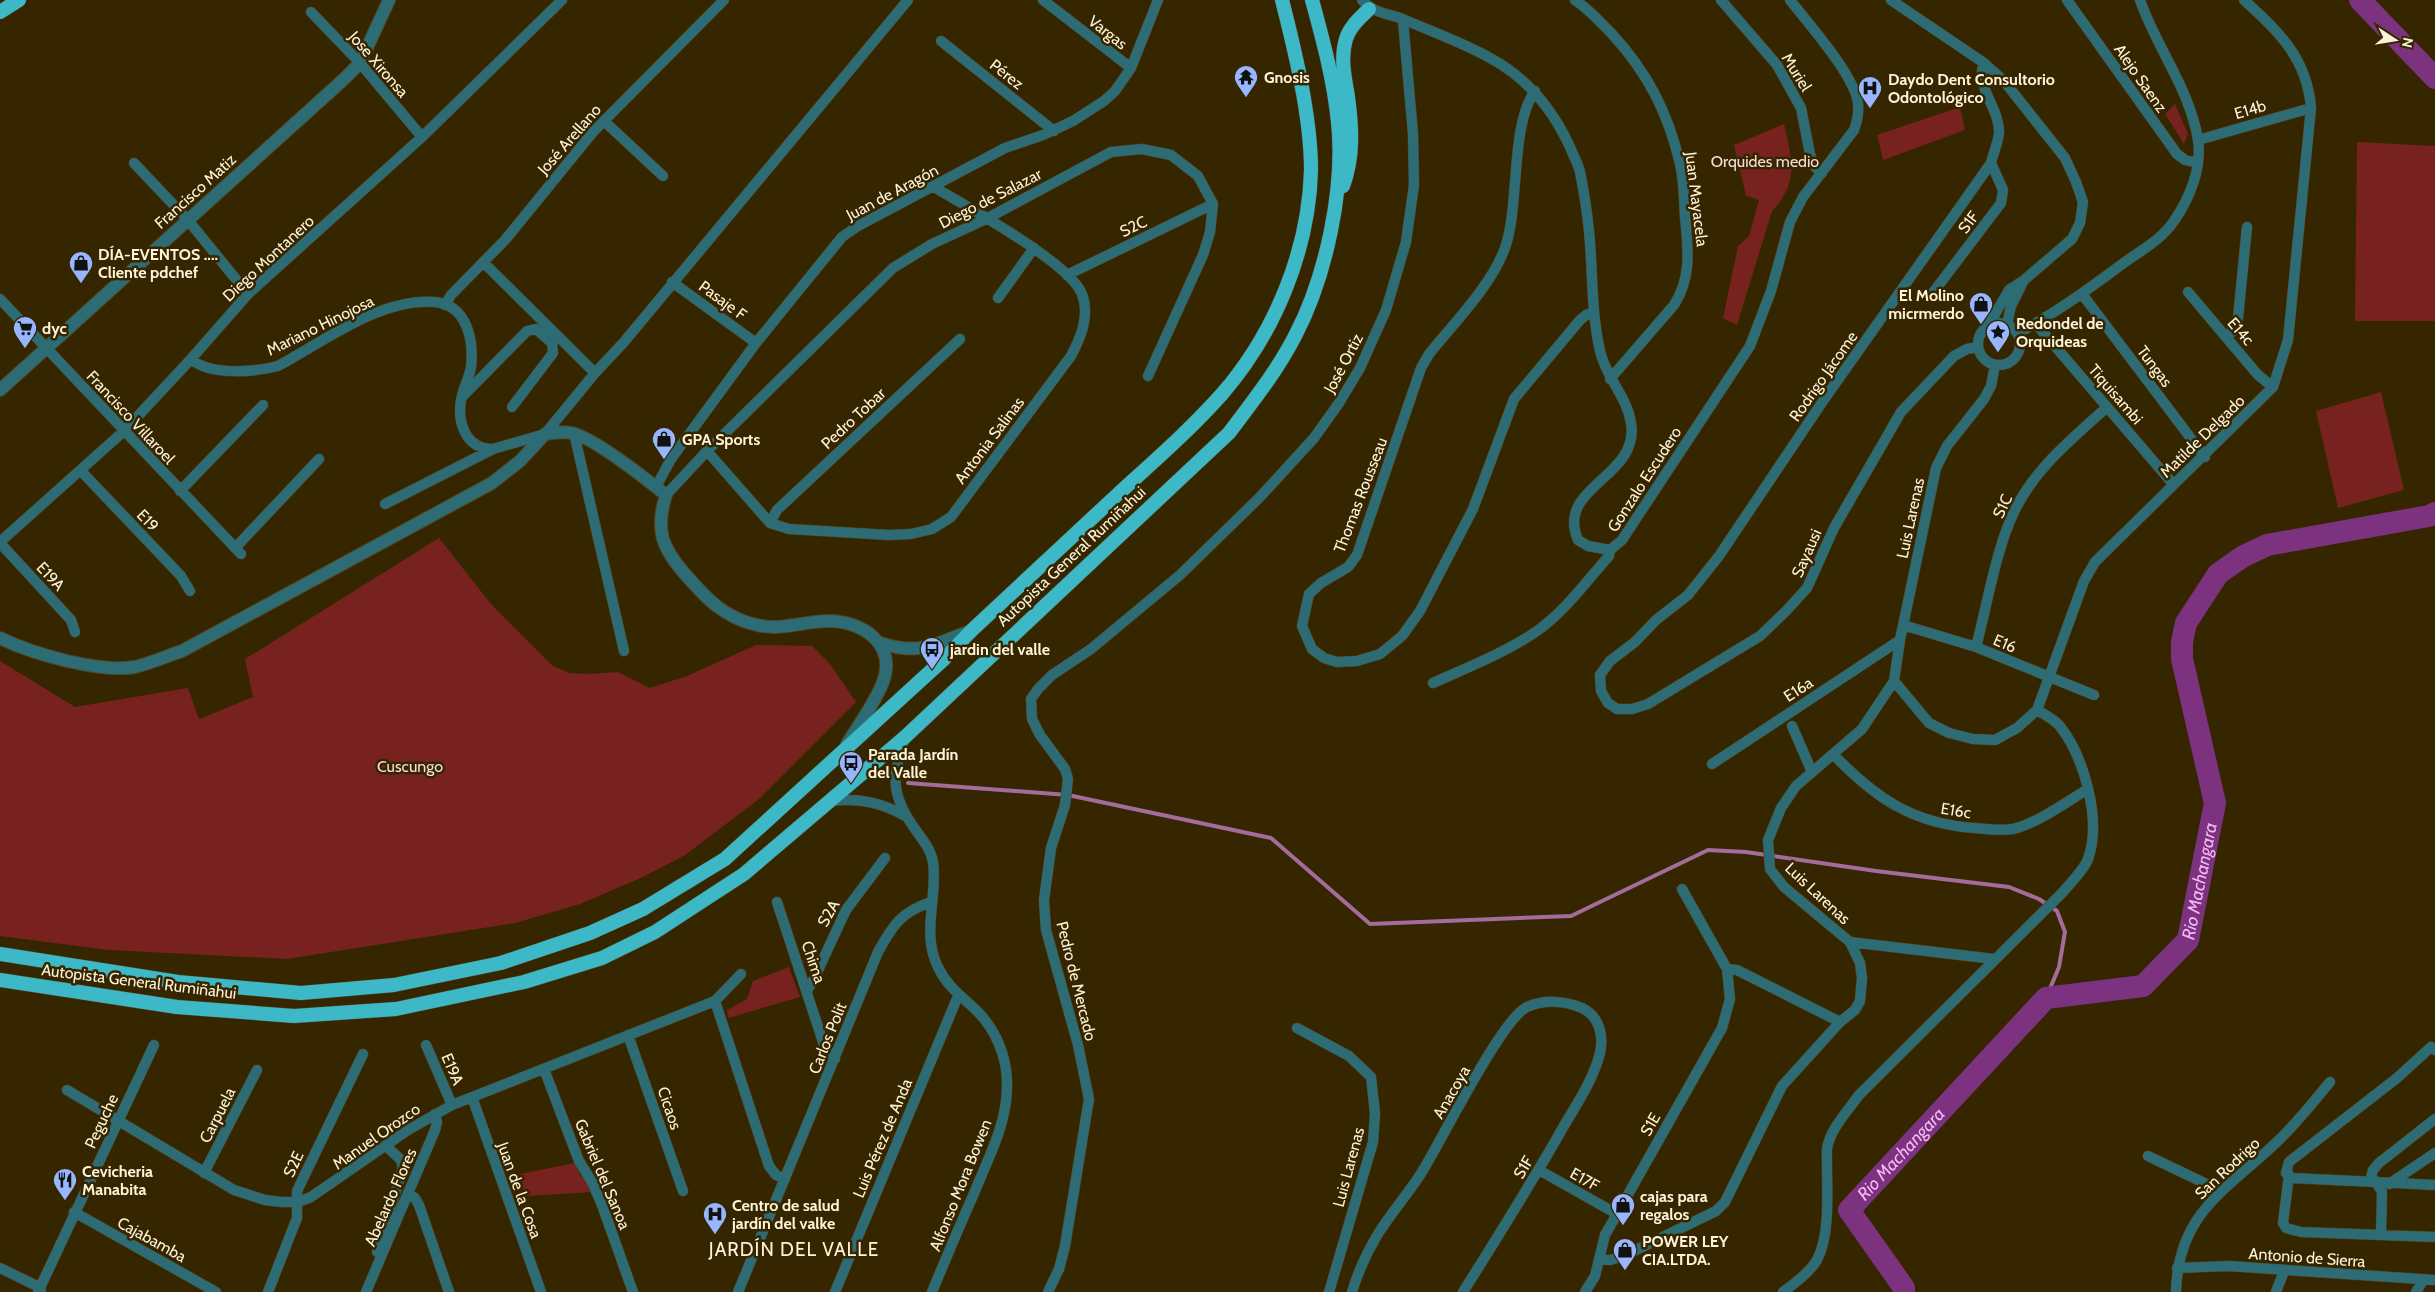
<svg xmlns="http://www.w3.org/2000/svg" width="2435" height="1292" font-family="Cabin,sans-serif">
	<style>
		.green { fill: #77221f }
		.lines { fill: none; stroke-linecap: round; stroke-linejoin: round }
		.stream { stroke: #a46c9a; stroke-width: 4 }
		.river { stroke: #7d3280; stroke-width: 22 }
		.minor-casing { stroke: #51431e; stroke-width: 11 }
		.tertiary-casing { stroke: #51431e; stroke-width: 14 }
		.trunk-casing { stroke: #51431e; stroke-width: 15 }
		.minor { stroke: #2d6c74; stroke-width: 10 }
		.tertiary { stroke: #2d6c74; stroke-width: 12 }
		.trunk { stroke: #3db8c6; stroke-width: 14 }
		.labels { text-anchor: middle; stroke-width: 5; stroke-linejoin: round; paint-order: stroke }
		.street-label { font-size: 16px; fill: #fff2d7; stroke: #352600 }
		.poi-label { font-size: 16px; font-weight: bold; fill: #fff2d7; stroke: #352600; text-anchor: start }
		.park-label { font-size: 16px; fill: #fadbd7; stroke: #352600 }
		.water-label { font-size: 18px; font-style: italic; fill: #f6b9f6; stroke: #352600 }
		.quarter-label { font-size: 19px; letter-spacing: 1px; fill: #fff2d7; stroke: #352600 }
	</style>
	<rect width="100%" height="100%" fill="#352600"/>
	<!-- green -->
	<path class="green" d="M2175,104l13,30 -4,10 -19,-30z
		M1960,107l5,23 -82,30 -6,-25z
		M1784,124c8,35 15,59 -12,87l-35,114 -14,-7 15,-72 11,-10 10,-36 -13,-4 -12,-51z
		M2357,142l78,4v175h-80z
		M2381,392l23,98 -66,18 -22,-97z
		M439,538l52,66 62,62 16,7 20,1 29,-2 32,16 37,-12 69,-31 56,1 18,18 26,38 -97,97 -74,56 -42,22 -63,27 -65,19 -228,36 -178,-9 -109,-14v-275l75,46 113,-19 11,31 54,-22 -8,-38z
		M789,967l11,30 -72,21 -1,-8 20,-11 6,-18z
		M575,1163l5,12 13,13v4l-68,4 -5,-22z"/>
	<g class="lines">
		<!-- stream -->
		<path class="stream" d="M908,783l160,12 203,43 99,86 201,-8 137,-66 38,2 130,19 133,16 30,12 18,12 8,21 -6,35 -13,31"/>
		<!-- river -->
		<g class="river">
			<path d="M2360,0l75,78"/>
			<path id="s1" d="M1904,1292v-4l-55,-78 197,-212 97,-12 45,-46 27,-137 -33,-144v-17l4,-19 32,-49 24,-17 25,-12 162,-29 6,-3"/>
		</g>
		<!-- minor casing -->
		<g class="minor-casing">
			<path id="minor" d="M1043,0l88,68
				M1362,0c12,14 27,13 43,20 28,12 61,24 87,39 36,20 61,51 78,88 3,8 8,16 10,25 4,19 7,40 9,59 4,41 2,80 11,120 6,27 27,45 31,72 9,55 -76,63 -53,117l10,6 22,4 12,-10 128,-194 21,-55 19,-69 13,-25 51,-67c3,-8 5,-17 4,-26 -2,-27 -50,-81 -68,-104
				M1575,0c14,9 25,22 37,34 35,38 56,78 68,130 4,17 4,35 5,53 3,32 7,60 -11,88l-64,74
				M1721,0l56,65 24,43 9,46 4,12 8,7
				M1891,0l93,63 20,18 61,77 11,24 7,20 -3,21 -8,16 -49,42 -14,9 -21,36
				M2067,0l110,154 8,6 13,3
				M311,12l49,51 62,74
				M941,41l113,90
				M1535,91c-25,34 -15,115 -30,157 -14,38 -51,75 -76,106l-8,14 -64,187 -9,12 -27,16 -12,11 -7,32 10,23 12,9 13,4 20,-1 23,-7 22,-18 18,-25 53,-102 41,-110 66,-79 6,-5 6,-2
				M604,121l59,55
				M2198,140l113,-32
				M134,163l53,56 61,75
				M483,262l112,111
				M1067,275l146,-71
				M672,282l84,61
				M2188,292l70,83 15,12
				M1932,294l69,-91 2,-13 -12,-27
				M2082,294l123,163
				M998,298l36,-50
				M0,299l241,255
				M445,305l6,-10 54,-55 88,-108 131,-132
				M1978 344a21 21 0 1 1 42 0a21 21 0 1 1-42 0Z
				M2007,324l4,-18 12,-24
				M2036,324l137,160
				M2018,333c38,-20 72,-45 107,-71 17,-12 37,-23 49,-41 16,-23 28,-53 24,-81 -8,-51 -42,-93 -58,-140
				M2226,337l7,-6 5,-13 9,-91
				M1978,347l-11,2 -13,7 -53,56 -67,116 -27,60 -21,23 -26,25 -112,68 -16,5h-15l-9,-6 -7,-12 -1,-16 10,-14 25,-19 21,-22 32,-25 31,-39 106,-158 166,-235c2,-9 7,-20 8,-30 1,-25 -25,-47 -15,-70
				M191,359c19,17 64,13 87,7 45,-24 103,-69 157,-64 32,3 39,38 36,65 -2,11 -8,22 -10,33 -4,23 5,49 32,49l52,-15 50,-61 29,-31 284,-342
				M463,396l64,-65 9,-2 16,14 1,10 -41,54
				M574,433l50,218
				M707,451l63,72 19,6 100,6 22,-1 21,-5 19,-12 120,-161c10,-19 19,-40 11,-62 -13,-32 -115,-87 -148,-107
				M81,471l100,105 9,15
				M656,487l15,-28 85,-116 86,-106 16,-11 147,-78 38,-13 30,-14 31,-20 11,-10 16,-23 27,-68
				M180,491l83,-86
				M666,495l41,-44 186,-183 39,-24 54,-25 125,-67 31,-3 29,6 27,21 15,28 -3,28 -7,23 -55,121
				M385,504l108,-55
				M770,523l7,-13 183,-171
				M0,542l124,-111 67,-72 57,-65 174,-157 140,-137
				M0,543l71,77 4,12
				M235,548l84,-89
				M1903,625l73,22 118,48
				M1976,647c11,-41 20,-98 38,-135 20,-43 59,-74 93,-105
				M1894,681l35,42 20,10 24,6 22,1 22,-12 20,-18 47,-129 11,-19 178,-175 15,-47 23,-232c-4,-50 -32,-76 -67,-108
				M1433,683c35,-16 72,-30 104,-52 28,-20 49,-49 72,-75l1,-6
				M1792,726l20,46
				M905,737c-13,40 -15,57 10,92 8,11 16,21 18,33 5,35 -12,72 5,105 9,19 22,28 37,42 20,19 32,47 32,74 1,39 -18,73 -32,108 -15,34 -29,67 -43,101
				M1833,754c42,44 80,70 142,74 11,1 27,3 38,1 23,-5 55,-28 75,-40
				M1712,764l188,-124
				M830,801c28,-3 51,1 75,15
				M777,902l48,146 10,11
				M1850,942l144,17
				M1727,969l10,1 103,52
				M808,989l6,-10 32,-69 39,-52
				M715,1001l54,165 7,9 9,4
				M1297,1028l52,28 22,21 4,37 -2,28 -44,150
				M628,1035l55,156
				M426,1045l26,60
				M544,1069l35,92 13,21 10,23 31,87
				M67,1090l167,100 31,10 17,2h16l13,-5 97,-67 44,-25 263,-104 26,-27
				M472,1097l69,195
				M2435,1119l-56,44 -6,7 -2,7 5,5 59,3
				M2148,1156l73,35
				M1539,1170l78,44
				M204,1173l53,-103
				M2289,1175l-6,48 3,5 15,4 134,5
				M2389,1184l46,-31
				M409,1195l6,3 4,7 30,87
				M74,1212l142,80
				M2381,1235l1,-43 -6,-10 -85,-4 -5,-5 3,-11 108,-84 34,-31 4,3
				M377,1252l26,-84 -2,-8 -15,-14
				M1599,1259l11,1 14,-4 92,-45 9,-9 57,-116 58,-64 15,-12 5,-9 2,-23 -2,-15 -10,-21 -66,-55 -14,-18 -2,-29 13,-32 15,-22 66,-57 32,-48 6,-41 36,-172 11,-22 37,-47 7,-13 4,-21
				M0,1268l39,19 2,4
				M2177,1268l51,-2 207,14
				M38,1292l116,-247
				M268,1292l29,-74v-27l66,-137
				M366,1292l69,-162 2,-8 -2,-8
				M738,1292l140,-340c15,-27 23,-40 53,-50
				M835,1292l123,-296
				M1048,1292l11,-23 6,-23 24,-147 -11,-54 -32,-115 -2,-30 7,-52 14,-43 3,-26 -3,-10 -25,-34 -8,-16 -1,-20 7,-10 14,-14 39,-26 89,-74 80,-78 54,-59 25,-35 21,-35 26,-58 20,-68 8,-57 -1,-51 -10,-114
				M1352,1292c6,-20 15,-40 26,-58 13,-21 29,-39 42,-59 20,-31 81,-156 107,-168 17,-8 39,-6 55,1 17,8 22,27 18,45 -6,25 -22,49 -35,71 -32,57 -67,112 -102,168
				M1585,1292l10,-16 10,-41 12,-21 105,-186 8,-29 -3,-30 -45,-80
				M1783,1292c12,-9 26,-19 34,-32 15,-28 9,-79 10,-111 3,-20 20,-37 32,-54l204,-203c8,-10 21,-22 25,-33 14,-39 -4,-103 -29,-134 -6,-6 -15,-11 -22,-15
				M2176,1292c2,-83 55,-104 106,-155 17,-17 33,-37 48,-55
				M2276,1292l8,-21
				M2416,1292l8,-13"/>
		</g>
		<!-- tertiary casing -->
		<g class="tertiary-casing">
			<path id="tertiary" d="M0,390l343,-310 17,-17 29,-63
				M0,638c33,16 99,35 135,29 16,-4 32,-11 47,-16l310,-168 28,-22 25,-27c9,-1 18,-3 27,-1 22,5 74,46 94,62 -11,35 -4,53 19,79 21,24 39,44 72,51 24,6 48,-4 72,-4 33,0 68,23 54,61 -8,21 -24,42 -36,62
				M880,643c42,13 53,1 91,-12"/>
		</g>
		<!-- trunk casing -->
		<g class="trunk-casing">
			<path id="trunk" d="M0,12l19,-12
				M1343,186c11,-29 9,-59 5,-89 -3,-19 -8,-39 -2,-58 4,-13 14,-21 23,-30
				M0,954l178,28 123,11 93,-8 107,-22 89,-30 53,-24 82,-50 219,-200 27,-28c49,-46 98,-91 146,-136 36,-33 73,-65 105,-101 53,-61 87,-144 89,-224 0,-53 -16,-119 -29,-170
				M0,980l177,27 117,9 102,-7 128,-27 78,-24 53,-26 89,-58 161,-137 324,-304c24,-32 48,-62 66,-97 31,-59 50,-148 43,-214 -4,-41 -15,-82 -26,-122"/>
		</g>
		<!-- minor -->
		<use href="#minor" class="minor"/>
		<!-- tertiary -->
		<use href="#tertiary" class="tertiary"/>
		<!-- trunk -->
		<use href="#trunk" class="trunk"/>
	</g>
	<!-- icons -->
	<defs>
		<g id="temple-pin" transform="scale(1.25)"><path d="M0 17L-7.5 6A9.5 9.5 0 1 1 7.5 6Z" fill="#97b6fd" stroke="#352600"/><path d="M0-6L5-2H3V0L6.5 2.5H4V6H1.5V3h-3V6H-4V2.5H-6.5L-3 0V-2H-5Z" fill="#111"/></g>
		<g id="hospital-pin" transform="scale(1.25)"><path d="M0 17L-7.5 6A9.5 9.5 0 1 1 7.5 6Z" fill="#97b6fd" stroke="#352600"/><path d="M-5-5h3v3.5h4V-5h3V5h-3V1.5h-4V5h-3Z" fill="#111"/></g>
		<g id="shop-pin" transform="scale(1.25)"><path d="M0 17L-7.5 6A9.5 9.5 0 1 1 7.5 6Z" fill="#97b6fd" stroke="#352600"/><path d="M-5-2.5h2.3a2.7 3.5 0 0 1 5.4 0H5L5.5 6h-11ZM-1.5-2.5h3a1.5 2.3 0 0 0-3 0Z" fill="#111"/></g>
		<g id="supermarket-pin" transform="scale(1.25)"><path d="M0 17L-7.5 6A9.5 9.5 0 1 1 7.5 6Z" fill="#97b6fd" stroke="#352600"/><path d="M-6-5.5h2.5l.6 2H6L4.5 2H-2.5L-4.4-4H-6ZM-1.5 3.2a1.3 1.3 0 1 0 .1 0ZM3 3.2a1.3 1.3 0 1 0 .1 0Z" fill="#111"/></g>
		<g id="sight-pin" transform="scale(1.25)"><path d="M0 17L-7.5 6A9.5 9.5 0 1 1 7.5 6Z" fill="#97b6fd" stroke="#352600"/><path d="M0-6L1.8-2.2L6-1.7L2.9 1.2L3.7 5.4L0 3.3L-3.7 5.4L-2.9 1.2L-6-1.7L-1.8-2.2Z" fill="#111"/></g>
		<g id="bus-pin" transform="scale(1.25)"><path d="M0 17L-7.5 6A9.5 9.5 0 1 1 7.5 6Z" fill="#97b6fd" stroke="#352600"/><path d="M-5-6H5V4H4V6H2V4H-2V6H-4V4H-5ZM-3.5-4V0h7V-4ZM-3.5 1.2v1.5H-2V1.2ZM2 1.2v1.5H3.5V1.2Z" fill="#111"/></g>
		<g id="restaurant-pin" transform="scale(1.25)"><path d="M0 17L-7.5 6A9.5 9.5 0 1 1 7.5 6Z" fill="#97b6fd" stroke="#352600"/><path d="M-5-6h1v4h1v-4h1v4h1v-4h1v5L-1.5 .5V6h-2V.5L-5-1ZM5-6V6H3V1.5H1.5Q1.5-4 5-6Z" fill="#111"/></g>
	</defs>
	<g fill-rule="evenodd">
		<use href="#temple-pin" x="1246" y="77"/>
		<use href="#hospital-pin" x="1870" y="88"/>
		<use href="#shop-pin" x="81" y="263"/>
		<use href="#shop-pin" x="1981" y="304"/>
		<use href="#supermarket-pin" x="25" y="328"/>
		<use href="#sight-pin" x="1998" y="332"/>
		<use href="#shop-pin" x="664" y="439"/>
		<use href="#bus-pin" x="932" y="649"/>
		<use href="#bus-pin" x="851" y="763"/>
		<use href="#restaurant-pin" x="65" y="1180"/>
		<use href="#shop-pin" x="1623" y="1205"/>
		<use href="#hospital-pin" x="715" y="1214"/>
		<use href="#shop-pin" x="1625" y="1250"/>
	</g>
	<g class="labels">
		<!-- street labels -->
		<g class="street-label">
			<text transform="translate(1108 32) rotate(38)" y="6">Vargas</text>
			<text transform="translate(379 64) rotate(49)" y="6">Jose Xironsa</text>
			<text transform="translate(1797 72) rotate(58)" y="6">Muriel</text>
			<text transform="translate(1007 74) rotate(38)" y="6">Pérez</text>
			<text transform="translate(2141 78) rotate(55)" y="6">Alejo Saenz</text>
			<text transform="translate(2250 109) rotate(-16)" y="6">E14b</text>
			<text transform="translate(569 139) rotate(-49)" y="6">José Arellano</text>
			<text transform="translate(195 191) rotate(-42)" y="6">Francisco Matiz</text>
			<text transform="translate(892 192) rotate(-28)" y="6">Juan de Aragón</text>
			<text transform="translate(990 198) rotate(-27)" y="6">Diego de Salazar</text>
			<text transform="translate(1697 199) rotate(83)" y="6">Juan Mayacela</text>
			<text transform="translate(1968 222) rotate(-53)" y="6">S1F</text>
			<text transform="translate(1133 226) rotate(-26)" y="6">S2C</text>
			<text transform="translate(268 258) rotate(-43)" y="6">Diego Montanero</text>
			<text transform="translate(723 300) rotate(36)" y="6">Pasaje F</text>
			<text transform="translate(320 325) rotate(-26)" y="6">Mariano Hinojosa</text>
			<text transform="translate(2241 331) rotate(49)" y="6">E14c</text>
			<text transform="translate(1343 363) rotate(-62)" y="6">José Ortiz</text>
			<text transform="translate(2155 366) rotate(53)" y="6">Tungas</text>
			<text transform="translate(1823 376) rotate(-55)" y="6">Rodrigo Jácome</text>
			<text transform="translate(2116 394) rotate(49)" y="6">Tiquisambi</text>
			<text transform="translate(131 417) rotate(47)" y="6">Francisco Villaroel</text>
			<text transform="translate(853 418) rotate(-43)" y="6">Pedro Tobar</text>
			<text transform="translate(2202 436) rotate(-44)" y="6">Matilde Delgado</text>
			<text transform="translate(989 440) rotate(-53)" y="6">Antonia Salinas</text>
			<text transform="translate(1644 479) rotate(-57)" y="6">Gonzalo Escudero</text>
			<text transform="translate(1360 495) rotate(-69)" y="6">Thomas Rousseau</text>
			<text transform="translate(2002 506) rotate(-65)" y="6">S1C</text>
			<text transform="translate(1910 518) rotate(-78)" y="6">Luis Larenas</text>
			<text transform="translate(148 520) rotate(46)" y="6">E19</text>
			<text transform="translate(1806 553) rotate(-66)" y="6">Sayausi</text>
			<text transform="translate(1071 556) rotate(-43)" y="6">Autopista General Rumiñahui</text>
			<text transform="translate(51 576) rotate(47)" y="6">E19A</text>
			<text transform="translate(2005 643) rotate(23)" y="6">E16</text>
			<text transform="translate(1798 689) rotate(-33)" y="6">E16a</text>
			<text transform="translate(1956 810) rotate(9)" y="6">E16c</text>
			<text transform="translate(1818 893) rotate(43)" y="6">Luis Larenas</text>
			<text transform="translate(828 913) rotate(-61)" y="6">S2A</text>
			<text transform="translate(814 962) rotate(71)" y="6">Chima</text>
			<text transform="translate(139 981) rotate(7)" y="6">Autopista General Rumiñahui</text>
			<text transform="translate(1077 981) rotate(76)" y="6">Pedro de Mercado</text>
			<text transform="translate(827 1038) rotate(-68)" y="6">Carlos Polit</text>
			<text transform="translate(453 1069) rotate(67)" y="6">E19A</text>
			<text transform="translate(1451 1092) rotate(-60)" y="6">Anacoya</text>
			<text transform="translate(670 1108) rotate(71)" y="6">Cicaos</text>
			<text transform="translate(217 1115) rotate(-63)" y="6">Carpuela</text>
			<text transform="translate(101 1121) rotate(-65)" y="6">Peguche</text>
			<text transform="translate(1650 1124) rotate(-60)" y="6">S1E</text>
			<text transform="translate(376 1136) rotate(-35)" y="6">Manuel Orozco</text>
			<text transform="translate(882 1138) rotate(-67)" y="6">Luis Pérez de Anda</text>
			<text transform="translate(293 1164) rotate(-65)" y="6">S2E</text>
			<text transform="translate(1348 1167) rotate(-75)" y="6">Luis Larenas</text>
			<text transform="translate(1523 1167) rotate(-59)" y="6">S1F</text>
			<text transform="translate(2227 1168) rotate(-43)" y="6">San Rodrigo</text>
			<text transform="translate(603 1174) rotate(67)" y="6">Gabriel del Sanoa</text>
			<text transform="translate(1585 1179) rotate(29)" y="6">E17F</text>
			<text transform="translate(960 1185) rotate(-68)" y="6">Alfonso Mora Bowen</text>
			<text transform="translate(520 1190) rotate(70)" y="6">Juan de la Cosa</text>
			<text transform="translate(390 1197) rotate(-66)" y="6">Abelardo Flores</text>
			<text transform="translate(152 1239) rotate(29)" y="6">Cajabamba</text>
			<text transform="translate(2307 1257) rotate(4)" y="6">Antonio de Sierra</text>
		</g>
		<!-- poi labels -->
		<g class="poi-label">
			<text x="1264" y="83">Gnosis</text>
			<text x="1888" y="85">Daydo Dent Consultorio<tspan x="1888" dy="18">Odontológico</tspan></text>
			<text x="98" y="260">DÍA-EVENTOS ....<tspan x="98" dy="18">Cliente pdchef</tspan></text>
			<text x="1964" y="301" text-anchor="end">El Molino<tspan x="1964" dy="18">micrmerdo</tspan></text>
			<text x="2016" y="329">Redondel de<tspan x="2016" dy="18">Orquideas</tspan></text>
			<text x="42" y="334">dyc</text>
			<text x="682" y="445">GPA Sports</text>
			<text x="950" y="655">jardin del valle</text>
			<text x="868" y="760">Parada Jardín<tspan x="868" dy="18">del Valle</tspan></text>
			<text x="82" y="1177">Cevicheria<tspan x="82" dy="18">Manabita</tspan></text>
			<text x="1640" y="1202">cajas para<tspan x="1640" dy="18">regalos</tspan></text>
			<text x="732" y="1211">Centro de salud<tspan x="732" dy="18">jardín del valke</tspan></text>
			<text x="1642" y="1247">POWER LEY<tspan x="1642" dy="18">CIA.LTDA.</tspan></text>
		</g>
		<!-- park labels -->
		<g class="park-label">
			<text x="1765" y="167">Orquides medio</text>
			<text x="410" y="772">Cuscungo</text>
		</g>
		<!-- water labels -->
		<g class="water-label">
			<text dy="6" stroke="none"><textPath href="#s1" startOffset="611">Rio Machangara</textPath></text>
			<text dy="6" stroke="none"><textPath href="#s1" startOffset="176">Rio Machangara</textPath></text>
		</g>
		<!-- quarter labels -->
		<g class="quarter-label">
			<text x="794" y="1256">JARDÍN DEL VALLE</text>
		</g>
	</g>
	<!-- north arrow -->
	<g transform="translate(2395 40) rotate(102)" stroke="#352600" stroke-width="4" paint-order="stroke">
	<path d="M0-4L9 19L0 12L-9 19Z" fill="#fff2d7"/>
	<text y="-8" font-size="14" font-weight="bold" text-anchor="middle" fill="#fff2d7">N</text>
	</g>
</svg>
